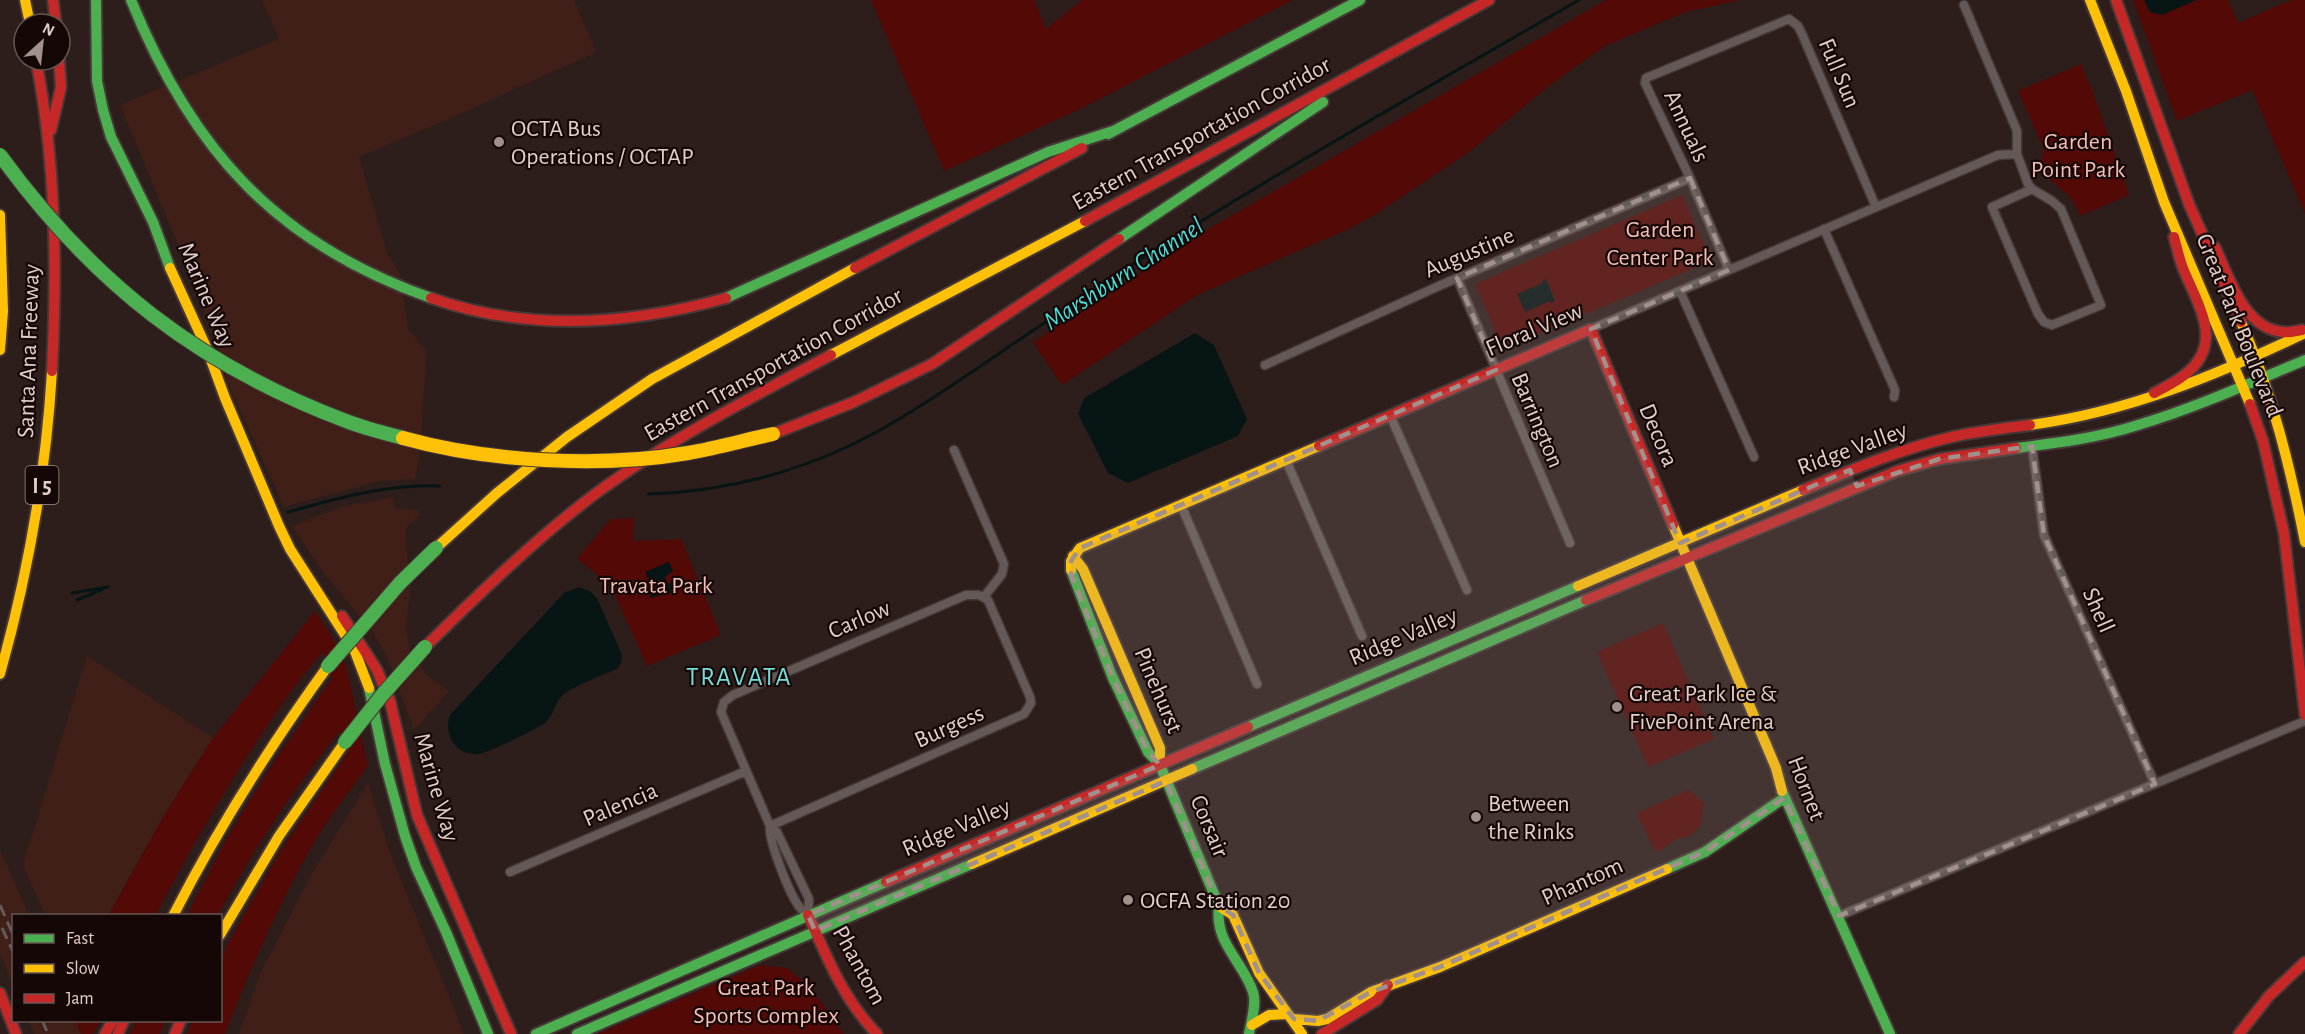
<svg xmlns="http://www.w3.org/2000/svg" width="2305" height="1034" font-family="'Alegreya Sans',sans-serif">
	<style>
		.built { fill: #401f19 }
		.green { fill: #530906 }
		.water { fill: #071615 }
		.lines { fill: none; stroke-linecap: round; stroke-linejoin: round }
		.stream { stroke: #071615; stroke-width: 3 }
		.street-casing { stroke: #463837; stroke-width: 11 }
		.fast-casing { stroke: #463837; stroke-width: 14 }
		.slow-casing { stroke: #463837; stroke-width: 14 }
		.jam-casing { stroke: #463837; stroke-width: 14 }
		.street { stroke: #655957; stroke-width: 8 }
		.fast { stroke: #4caf50; stroke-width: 10 }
		.slow { stroke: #ffc107; stroke-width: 10 }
		.jam { stroke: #c62828; stroke-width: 10 }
		.rail { stroke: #675a58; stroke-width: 3; stroke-dasharray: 12 6; stroke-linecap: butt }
		.fast-bridge-casing { stroke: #463837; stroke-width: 16; stroke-linecap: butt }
		.slow-bridge-casing { stroke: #463837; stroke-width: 16; stroke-linecap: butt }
		.fast-bridge { stroke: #4caf50; stroke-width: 14 }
		.slow-bridge { stroke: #ffc107; stroke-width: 14 }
		.marked { fill: #a2908c; fill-opacity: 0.2; stroke: #a2908c; stroke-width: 4.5; stroke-dasharray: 12 8; stroke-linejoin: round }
		.poi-dot { fill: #a2908c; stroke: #140706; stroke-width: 2 }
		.labels { text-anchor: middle; stroke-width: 4.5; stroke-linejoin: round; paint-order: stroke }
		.shield { fill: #140706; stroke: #a4928e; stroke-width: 1.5 }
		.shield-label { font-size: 22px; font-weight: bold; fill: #e1cdc9 }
		.street-label { font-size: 24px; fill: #e1cdc9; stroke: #140706 }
		.poi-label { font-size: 24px; fill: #e1cdc9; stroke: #140706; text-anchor: start }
		.park-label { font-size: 24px; fill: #f2beb5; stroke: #140706 }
		.water-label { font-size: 26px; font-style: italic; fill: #48dcd8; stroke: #140706 }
		.neighbourhood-label { font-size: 26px; letter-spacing: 1.5px; fill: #72deda; stroke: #140706 }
	</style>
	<rect width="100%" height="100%" fill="#2d1e1c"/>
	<!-- built -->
	<path class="built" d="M262,0h312l22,52 -134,61 -103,44 28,96 13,21 8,55 19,23 -8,106 -4,21 -36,2 -95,26 -56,-124 -7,-29 -47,-119 -54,-130 159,-66z
		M393,497l2,12 21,1 4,4 -15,14 5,64 -4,35 4,25 17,23 22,16 -35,39 -27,-74 -14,-24 -47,-56 -34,-50 52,-20z
		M87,656l126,82 -47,74 -58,103h-63l-22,-50z
		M368,783l21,67 75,184h-225l22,-62 49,-95z
		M0,850l29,65 -15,1 -1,69 -13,-32z
		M29,1021h46l6,13h-47z"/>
	<!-- green -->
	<path class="green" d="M871,0h163l12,29 36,-29h211l-213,109 -136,62z
		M1606,0h134l-55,12 -80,34 -55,39 -81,67 -90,60 -26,15 -156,68 -135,90 -29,-43 177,-114z
		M2133,0h95l10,23 53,-23h14v214l-53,-124 -75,31z
		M2081,64l11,26 37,105 -49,21c-12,-30 -22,-26 -41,-46l5,-21 -26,-58z
		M1682,195l29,66 -208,88 -28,-65z
		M634,518l-1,23 48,-2 40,96 -74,31 -36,-80 -34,-28 34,-39z
		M315,611l16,24 15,30 22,101c-19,26 -40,52 -56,80 -34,60 -62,123 -87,188h-38l6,-13 27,-1 1,-60 5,-13 55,-97 68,-99 -9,-20c-47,58 -87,119 -122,184h-31l40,-77 41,-67 64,-93 -9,-26c-22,23 -40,51 -58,77 -40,60 -76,122 -109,186l-48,1 58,-104 47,-74z
		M1663,623l51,116 -66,28 -51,-115z
		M1689,790l15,13 -3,21 -5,6 -6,6 -14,3 -17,13 -5,-2 -17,-37z
		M760,965l28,3 27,26 29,40h-247z
		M137,1020h29v1l-6,13h-30z
		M75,1021h26l-8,13h-12z"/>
	<!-- water -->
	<path class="water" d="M2144,0h52l-34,15 -12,-3z
		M1546,279l9,22 -4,2 -1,-2 -25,11 -8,-18 26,-11 -1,-2z
		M1195,333l19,12 33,74 -9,17 -110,47 -20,-10 -30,-59 6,-16z
		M669,562l4,9 -8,6 3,7 11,-6 5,5 -15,10 -19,5v-7l12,-3 -3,-8 -10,2 -4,-10z
		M579,587l11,4 7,7 25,57 -1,8 -4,6c-14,6 -44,17 -54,26 -9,8 -9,20 -17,27 -8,7 -57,30 -67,32 -23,2 -36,-19 -29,-39l114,-122z"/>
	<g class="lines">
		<!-- stream -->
		<path class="stream" d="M648,494c69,-2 139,-19 201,-48 50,-24 96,-56 142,-87 59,-40 117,-80 178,-118 135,-84 273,-162 410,-241
			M288,512c50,-14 99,-28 152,-26
			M72,593l36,-6
			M77,600l26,-11"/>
		<!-- street casing -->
		<g class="street-casing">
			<path id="street" d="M1964,5l53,126v23l11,30 4,5 20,12 9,8 40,96 -49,20 -8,-3 -6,-8 -46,-107 40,-18
				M1824,229l71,161 -1,7
				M1729,270l-39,-92 -45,-95 1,-5 143,-59 9,7 4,8 74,173
				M1457,278l113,265
				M1680,291l74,166
				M1591,329l407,-174 19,-1
				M1265,365l176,-80 249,-107
				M1390,415l77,175
				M2032,446l12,89 111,249
				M954,450l50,114 -2,10 -18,23
				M1286,460l76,176
				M1181,505l76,179
				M770,826l254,-112 7,-11 -1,-6 -42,-97 -9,-5h-13l-233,100 -9,7 -3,10 49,114c-2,14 19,66 28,79 2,4 7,7 10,10
				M770,826l7,6 32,67 -1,16
				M510,872l236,-101
				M1839,916l466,-195"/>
		</g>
		<!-- fast casing -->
		<g class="fast-casing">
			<path id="fast" d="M96,0l1,81 6,29 8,27 42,85 17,46
				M131,0c61,150 146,244 300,298
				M1108,134l252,-134
				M1119,239l204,-137
				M726,298l322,-146 68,-22
				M2016,448c41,-5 82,-10 122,-23 57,-17 112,-42 167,-65
				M1071,570l41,106 36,76 12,13 59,141c-5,37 24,55 34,86 4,12 -2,30 -4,42
				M369,688l16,76 20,72 11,31 30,65 42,102
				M1248,727l330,-141
				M1192,769l394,-169
				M1782,791l108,243
				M1667,869l38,-17 79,-54
				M536,1034l350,-152
				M577,1034l395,-170"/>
		</g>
		<!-- slow casing -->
		<g class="slow-casing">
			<path id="slow" d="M25,0l5,24
				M2090,0l36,91 38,111 86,202
				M0,215l3,96 -3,39
				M170,268l37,81 18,49 54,128 11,23 64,100 15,39
				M2241,322c31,71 49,144 64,220
				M831,355l254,-134
				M2030,425c98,-13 187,-50 275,-92
				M1673,525l103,243 6,23
				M436,548l61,-55 70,-56 85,-58 203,-111
				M1073,556l10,13 77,179v17
				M1071,570v-9l9,-13 239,-102
				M1578,586l225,-96
				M0,674c28,-100 46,-200 52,-303
				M972,864l220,-95
				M1219,906l14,9 26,58 43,61
				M173,916c45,-88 97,-170 155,-250
				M220,935l59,-99 66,-94
				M1294,1019l24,2 9,-2 44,-27 69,-25 227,-98
				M1252,1025l17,-10 18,-1"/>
		</g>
		<!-- jam casing -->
		<g class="jam-casing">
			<path id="jam" d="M53,0l3,24
				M2116,0l73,204 52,118
				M36,60c20,102 21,207 16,311
				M51,130l10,-43 -2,-27
				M1085,221l404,-221
				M2215,247c14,30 29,82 68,85 6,1 13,-1 19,-2
				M855,268l227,-120
				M431,298c96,34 198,27 295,0
				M2154,393c17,-9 38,-19 47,-37 15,-28 -8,-62 -18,-88 -4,-10 -6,-21 -9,-31
				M2250,404l13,37 21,92 21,182
				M773,434l81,-32 78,-38 187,-125
				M1319,446l272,-117 82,196
				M1803,490c50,-21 100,-42 153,-54 25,-5 49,-8 74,-11
				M1586,600l311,-129 42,-12 77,-11
				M342,616l35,54 13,31 27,114 94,219
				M425,647c54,-53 109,-107 170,-153 74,-54 155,-96 236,-139
				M886,882l362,-155
				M808,915c19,43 36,85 69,119
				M0,993l16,41
				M105,1034l8,-14
				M118,1034l6,-14
				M175,1034l6,-14
				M1322,1034l55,-34 11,-15
				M2239,1034l30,-38 36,-34"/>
		</g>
		<!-- street -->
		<use href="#street" class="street"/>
		<!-- fast -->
		<use href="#fast" class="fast"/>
		<!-- slow -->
		<use href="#slow" class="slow"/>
		<!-- jam -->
		<use href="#jam" class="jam"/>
		<!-- rail -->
		<path class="rail" d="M0,905l14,32
			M2,928l12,26
			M42,1020l6,14"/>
		<!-- fast-bridge casing -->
		<g class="fast-bridge-casing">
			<path id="fast-bridge" d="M0,155c93,128 198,210 346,266 18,7 38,12 57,17
				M328,666l72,-83 36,-35
				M345,742l38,-48 42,-47"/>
		</g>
		<!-- slow-bridge casing -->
		<g class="slow-bridge-casing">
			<path id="slow-bridge" d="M403,438c86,24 197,30 285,15 29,-5 57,-13 85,-19"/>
		</g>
		<!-- fast-bridge -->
		<use href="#fast-bridge" class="fast-bridge"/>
		<!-- slow-bridge -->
		<use href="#slow-bridge" class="slow-bridge"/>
	</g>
	<!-- marked area -->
	<path class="marked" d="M1690,178l39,92 -138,59 89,214 170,-73 7,16 82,-27 93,-13 12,89 111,249 -316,132 -55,-118 -79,54 -265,115 -69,25 -53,29 -24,-2 -35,-46 -26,-58 -14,-9 -53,-125 -351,150 -7,-16 352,-150 -12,-13 -36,-76 -41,-102v-13l9,-13 416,-178 -39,-92z"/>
	<!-- markers -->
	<g class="poi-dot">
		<circle cx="499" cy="142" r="6"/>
		<circle cx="1617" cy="707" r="6"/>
		<circle cx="1476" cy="817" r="6"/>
		<circle cx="1128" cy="900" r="6"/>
	</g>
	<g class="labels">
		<!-- shield labels -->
		<rect class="shield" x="25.5" y="466" width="33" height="38" rx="4.5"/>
		<g class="shield-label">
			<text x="42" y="493">I 5</text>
		</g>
		<!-- street labels -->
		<g class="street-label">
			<text transform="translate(1840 73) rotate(67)" y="8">Full Sun</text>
			<text transform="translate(1687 126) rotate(65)" y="8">Annuals</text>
			<text transform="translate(1201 133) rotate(-29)" y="8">Eastern Transportation Corridor</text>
			<text transform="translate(1469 252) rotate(-23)" y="8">Augustine</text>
			<text transform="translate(207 295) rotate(67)" y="8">Marine Way</text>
			<text transform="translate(2240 325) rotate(68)" y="8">Great Park Boulevard</text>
			<text transform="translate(1534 329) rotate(-23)" y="8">Floral View</text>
			<text transform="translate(28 351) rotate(-88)" y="8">Santa Ana Freeway</text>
			<text transform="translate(773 364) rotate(-29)" y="8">Eastern Transportation Corridor</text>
			<text transform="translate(1538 420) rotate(67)" y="8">Barrington</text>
			<text transform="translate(1659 435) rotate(67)" y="8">Decora</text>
			<text transform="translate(1852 448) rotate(-20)" y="8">Ridge Valley</text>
			<text transform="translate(2099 610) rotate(66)" y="8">Shell</text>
			<text transform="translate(859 619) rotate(-23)" y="8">Carlow</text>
			<text transform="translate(1403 636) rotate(-23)" y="8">Ridge Valley</text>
			<text transform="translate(1159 690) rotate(67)" y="8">Pinehurst</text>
			<text transform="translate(949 726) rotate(-24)" y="8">Burgess</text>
			<text transform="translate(437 787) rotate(74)" y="8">Marine Way</text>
			<text transform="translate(1807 788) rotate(69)" y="8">Hornet</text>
			<text transform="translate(620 804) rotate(-23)" y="8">Palencia</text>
			<text transform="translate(1210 826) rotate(67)" y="8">Corsair</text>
			<text transform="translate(956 827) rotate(-23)" y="8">Ridge Valley</text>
			<text transform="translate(1582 881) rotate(-24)" y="8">Phantom</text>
			<text transform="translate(860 965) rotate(61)" y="8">Phantom</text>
		</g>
		<!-- poi labels -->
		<g class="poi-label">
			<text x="511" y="136">OCTA Bus<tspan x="511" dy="28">Operations / OCTAP</tspan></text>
			<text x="1629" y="701">Great Park Ice &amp;<tspan x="1629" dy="28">FivePoint Arena</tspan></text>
			<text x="1488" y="811">Between<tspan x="1488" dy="28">the Rinks</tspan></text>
			<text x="1140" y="908">OCFA Station 20</text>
		</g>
		<!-- park labels -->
		<g class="park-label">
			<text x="2078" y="149">Garden<tspan x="2078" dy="28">Point Park</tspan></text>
			<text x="1660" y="237">Garden<tspan x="1660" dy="28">Center Park</tspan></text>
			<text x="656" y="593">Travata Park</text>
			<text x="766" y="995">Great Park<tspan x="766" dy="28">Sports Complex</tspan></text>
		</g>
		<!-- water labels -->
		<g class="water-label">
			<text transform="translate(1123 273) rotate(-33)" y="9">Marshburn Channel</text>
		</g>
		<!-- neighbourhood labels -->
		<g class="neighbourhood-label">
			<text x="739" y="685">TRAVATA</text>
		</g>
	</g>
	<!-- legend -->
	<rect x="12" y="914" width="210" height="108" fill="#140706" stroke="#665654" stroke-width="1.5"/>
	<rect x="24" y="934" width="30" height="9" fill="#4caf50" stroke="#665654" stroke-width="1.5"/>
	<text x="66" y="944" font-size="18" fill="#e1cdc9">Fast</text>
	<rect x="24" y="964" width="30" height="9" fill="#ffc107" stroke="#665654" stroke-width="1.5"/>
	<text x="66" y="974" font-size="18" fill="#e1cdc9">Slow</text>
	<rect x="24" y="994" width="30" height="9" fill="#c62828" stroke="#665654" stroke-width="1.5"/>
	<text x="66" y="1004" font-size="18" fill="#e1cdc9">Jam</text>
	<!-- north arrow -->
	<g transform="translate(42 42) rotate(27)"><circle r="28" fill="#140706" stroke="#665654" stroke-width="1.5"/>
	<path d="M0-4.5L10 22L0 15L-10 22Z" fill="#a2908c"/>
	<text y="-9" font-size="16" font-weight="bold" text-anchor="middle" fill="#e1cdc9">N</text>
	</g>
</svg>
